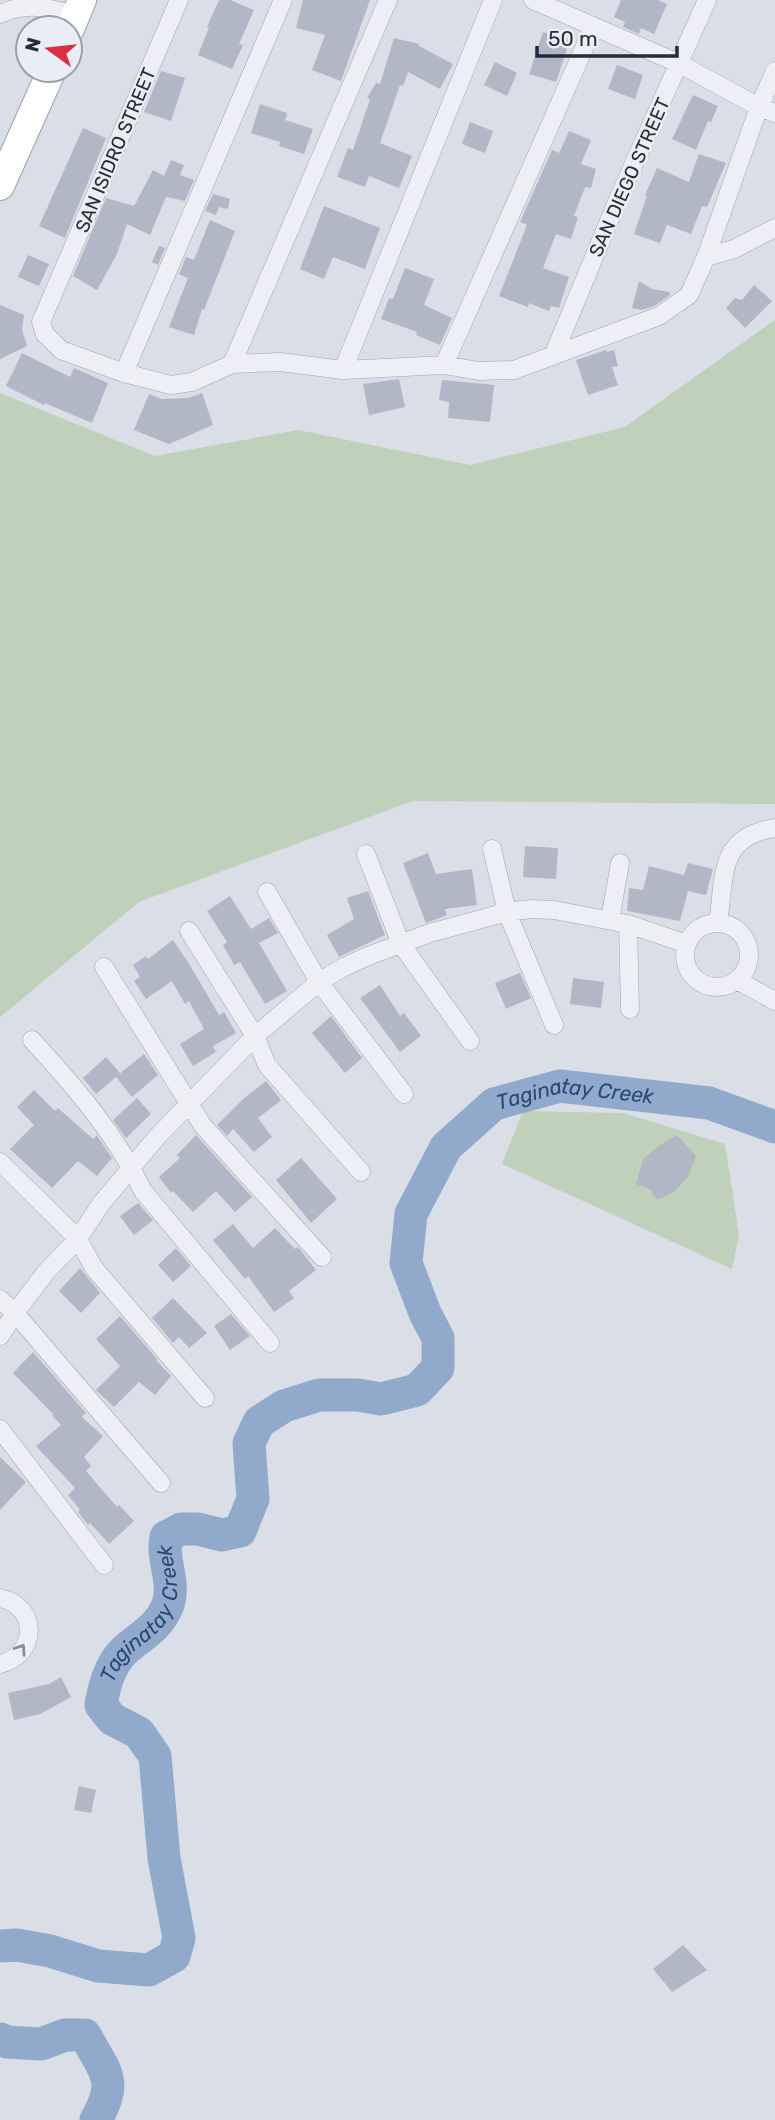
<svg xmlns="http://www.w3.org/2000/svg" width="775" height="2120" font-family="Rubik,sans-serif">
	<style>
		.green { fill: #bfd1ba }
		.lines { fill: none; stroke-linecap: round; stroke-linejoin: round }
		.river { stroke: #91aacb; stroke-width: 33 }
		.building { fill: #b1b7c4 }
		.minor-casing { stroke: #9fa5b1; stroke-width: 19 }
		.primary-casing { stroke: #99a2b3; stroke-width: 30 }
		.minor { stroke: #edeff5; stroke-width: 18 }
		.primary { stroke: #fff; stroke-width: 28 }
		.oneway { stroke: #888e99 }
		.labels { text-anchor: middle; stroke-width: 5; stroke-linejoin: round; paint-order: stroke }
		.street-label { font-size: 19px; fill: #232c3d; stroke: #e9edf4 }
		.water-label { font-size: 21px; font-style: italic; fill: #2a4874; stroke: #e9edf4 }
	</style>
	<rect width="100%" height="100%" fill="#dadee7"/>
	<!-- green -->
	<path class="green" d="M775,320v484l-362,-3 -274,101 -139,115v-624l155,63 143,-26 172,35 155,-38z
		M523,1111l100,2 102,31 14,91 -7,34 -230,-105z"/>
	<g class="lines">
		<!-- river -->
		<g class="river">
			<path id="s1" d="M0,1946l17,-1 33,6 48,15 51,4 25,-14 5,-18 -15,-80 -9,-102 -16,-23 -27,-14 -11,-14c3,-19 10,-42 24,-55 16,-14 33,-22 42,-43 10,-24 -6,-46 -1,-70l15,-8h17l24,6 18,-4 13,-32 -4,-56 10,-21 25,-16 35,-11h39l23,4 36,-9 21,-22v-30l-13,-25 -19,-50 5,-49 35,-67 48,-43 66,-18 149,17 66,24"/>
			<path d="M0,2039l7,3 34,2 24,-9h20c20,37 34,45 11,85"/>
		</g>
	</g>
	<!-- building -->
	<path class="building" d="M219,0h11l24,10 -15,34 4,1 -11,24 -34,-14 11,-27 -2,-1z
		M303,0h67l-29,81 -29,-11 13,-35 -29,-7z
		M621,0h37l9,4 -13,30 -13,-6 -2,6 -16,-7 2,-5 -11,-5z
		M543,32l27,8 -14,42 -27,-8z
		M394,38l25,6v2l34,18 -13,25 -32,-17 -5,14 -3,-1 -20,58 32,13 -13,32 -30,-12 -4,11 -28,-10 11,-29 5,2 17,-51 -3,-1 9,-15 4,1z
		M495,62l22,11 -10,23 -23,-11z
		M617,65l26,10 -8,24 -27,-10z
		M161,71l24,7 -14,43 -27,-9z
		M693,95l25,11 -7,16 -3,-1 -12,29 -24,-11z
		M260,104l27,9 -2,7 28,9 -9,25 -25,-8 1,-4 -29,-9z
		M470,122l23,9 -8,22 -23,-9z
		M83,128l23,10 -41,100 -26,-12z
		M569,131l22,9 -10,24 15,5 -5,19 -6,-1 -11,29 4,1 -7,22 -15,-5 -13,34 26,9 -10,31 -8,-2 -2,5 -20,-8 -1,4 -29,-11 28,-71 -7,-3 32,-72 7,3z
		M699,154l27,9 -19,44 -5,-1 -11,28 -24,-9 -7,18 -26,-9 13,-38 -2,-1 12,-27 32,14z
		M171,160l13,5 -4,10 14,5 -9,21 -19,-4 -16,38 -23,-11 -10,30 -20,36 -24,-14 33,-78 28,8 19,-36 11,6z
		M213,194l17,5 -2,10 -9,-2 -3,8 -11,-4z
		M324,206l56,22 -15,41 -32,-12 -9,22 -24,-10z
		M210,220l25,11 -31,79 -2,-1 -8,26 -25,-8 19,-49 -9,-4 7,-17 8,3z
		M159,246l6,2 -7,17 -6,-3z
		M28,255l21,9 -10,22 -21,-9z
		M405,268l29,11 -10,26 28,13 -12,27 -24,-10 1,-3 -36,-13 8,-21 4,1z
		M639,281l13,8 17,3 1,3 -16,11 -12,4 -10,-2z
		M754,285l18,16 -27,27 -19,-20 9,-10 7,2z
		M0,305l24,10 -2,15 5,16 -27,13z
		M606,350l1,2 7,-2 4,16 -6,1 6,18 -30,10 -12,-35z
		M22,353l48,24 4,-9 34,15 -16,40 -47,-20 -1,2 -38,-19z
		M399,379l6,28 -36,8 -6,-31z
		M442,380l52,5 -4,37 -42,-4 1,-16 -10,-2z
		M202,393l11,32 -44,19 -35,-14 15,-36 12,5 27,-1z
		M525,846l33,2 -2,31 -33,-2z
		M428,853l8,21 36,-5 5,36 -32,4 2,6 -21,8 -23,-60z
		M688,863l25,6 -7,26 -18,-4 -8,30 -53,-10 2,-23 14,2 6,-24 35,9z
		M368,891l17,44 -46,22 -12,-22 27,-16 -7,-21z
		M230,896l21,33 18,-11 9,15 -19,10 28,48 -22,13 -25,-42 -6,3 -11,-20 4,-3 -20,-31z
		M173,940l15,22 31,53 5,-3 12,21 -23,13 3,6 -23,14 -13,-22 24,-15 -15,-28 -4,3 -13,-23 -26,18 -12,-18 6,-4 -7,-12 13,-9 2,3z
		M520,973l11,25 -25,11 -11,-26z
		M573,978l31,4 -3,26 -31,-4z
		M380,985l20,31 4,-3 17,23 -21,16 -40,-54z
		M331,1016l31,42 -17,15 -33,-40z
		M144,1054l14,21 -26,22 -16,-20 -20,17 -13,-16 23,-21 14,16 -2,2z
		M266,1081l15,19 -23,18 14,19 -18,15 -21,-23 -6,7 -10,-11 26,-26z
		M34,1090l21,21 3,-3 35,31 4,-4 1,2 14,21 -15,18 -19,-15 -26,27 -42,-39 24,-24 -17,-18z
		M137,1098l14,16 -25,24 -13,-18z
		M196,1135l56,62 -17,15 -19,-21 -23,21 -20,-21 -2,2 -12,-16 21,-19 -3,-3z
		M677,1135l19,21 -8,21 -14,15 -17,8 -7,-11 -14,-5 7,-25 17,-14z
		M301,1158l36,41 -26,24 -35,-43z
		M138,1203l15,17 -19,15 -14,-19z
		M233,1224l20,24 22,-20 20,21 3,-2 18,23 -27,21 5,7 -20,14 -26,-36 -3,3 -32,-39z
		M176,1248l15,18 -18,16 -15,-17z
		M80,1268l20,25 -19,20 -22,-22z
		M173,1298l34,35 -18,15 -10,-11 -6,6 -21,-25z
		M231,1314l19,22 -20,14 -16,-24z
		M120,1316l37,43 -1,1 15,16 -16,19 -16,-13 -25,25 -18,-17 24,-24 -24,-27z
		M33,1352l53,61 -4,4 21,19 -19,21 7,9 -5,5 31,36 2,-2 15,16 -25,23 -19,-21 -2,2 -10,-13 2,-2 -12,-15 7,-7 -39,-42 25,-21 -9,-10 1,-1 -40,-41z
		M0,1457l26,25 -26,28z
		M61,1677l10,20 -31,17 -26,6 -6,-27 41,-9z
		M79,1786l17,4 -5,23 -17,-3z
		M683,1945l24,25 -35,22 -19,-23z"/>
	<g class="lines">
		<!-- minor casing -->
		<g class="minor-casing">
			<path id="minor" d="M179,0l-138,322 4,12 16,16 63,23 47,12 21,-3 40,-18 48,-2 63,8 101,-5 35,6 35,-1 145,-54 30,-21 17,-38 28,-8 41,-21
				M533,0l147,64 79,43 16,6
				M0,14c29,-13 46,-6 76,1
				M706,257l53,-150 16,-36
				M553,356l66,-159 88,-197
				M232,364l156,-364
				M444,365l149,-337
				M343,370l150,-370
				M124,373l159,-373
				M492,849l15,63 47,113
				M366,854l35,90 69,97
				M267,892l52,90 85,112
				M610,920l10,-57
				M718,923c7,-47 0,-87 57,-95
				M685 955a32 32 0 1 1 64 0a32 32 0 1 1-64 0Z
				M628,924l2,85
				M189,931l66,105 12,29 94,107
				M104,967l99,159 119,131
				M737,980l38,21
				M32,1040c42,46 84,94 111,151l127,152
				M0,1162l78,77 16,29 111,130
				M0,1299l15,14 146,170
				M0,1336l15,-23 31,-41 32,-33 22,-34 57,-68 98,-101 64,-54 23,-14 26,-12 62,-23 77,-21 24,-3 23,1 74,14 59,20
				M0,1429l104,136
				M0,1598c39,8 38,57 0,66"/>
		</g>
		<!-- primary casing -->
		<g class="primary-casing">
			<path id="primary" d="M70,29l12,-29
				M0,186l52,-116"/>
		</g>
		<!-- minor -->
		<use href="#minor" class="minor"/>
		<!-- primary -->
		<use href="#primary" class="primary"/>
	</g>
	<!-- one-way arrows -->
	<defs><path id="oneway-chevron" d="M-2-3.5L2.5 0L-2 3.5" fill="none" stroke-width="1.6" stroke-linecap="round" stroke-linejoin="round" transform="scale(1.75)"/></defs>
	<use class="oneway" href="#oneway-chevron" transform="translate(21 1649) rotate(-56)"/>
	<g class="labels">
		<!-- street labels -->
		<g class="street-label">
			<text transform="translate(115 150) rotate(-67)" y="7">SAN ISIDRO STREET</text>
			<text transform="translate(629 177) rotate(-66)" y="7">SAN DIEGO STREET</text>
		</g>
		<!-- water labels -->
		<g class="water-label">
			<text dy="7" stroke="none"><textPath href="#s1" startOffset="1423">Taginatay Creek</textPath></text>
			<text dy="7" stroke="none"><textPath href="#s1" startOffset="564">Taginatay Creek</textPath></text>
		</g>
	</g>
	<!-- north arrow -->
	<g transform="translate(49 49) rotate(285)"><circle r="33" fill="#e9edf4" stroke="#9aa0ab" stroke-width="2"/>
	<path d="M0-5L12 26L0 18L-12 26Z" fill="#d93143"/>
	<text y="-10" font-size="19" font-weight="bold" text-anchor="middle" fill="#232c3d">N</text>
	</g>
	<!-- scale -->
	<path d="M537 46v10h140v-10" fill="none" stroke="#232c3d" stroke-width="3.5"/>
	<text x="548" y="46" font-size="21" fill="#232c3d" stroke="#e9edf4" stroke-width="5" paint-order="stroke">50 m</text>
</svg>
